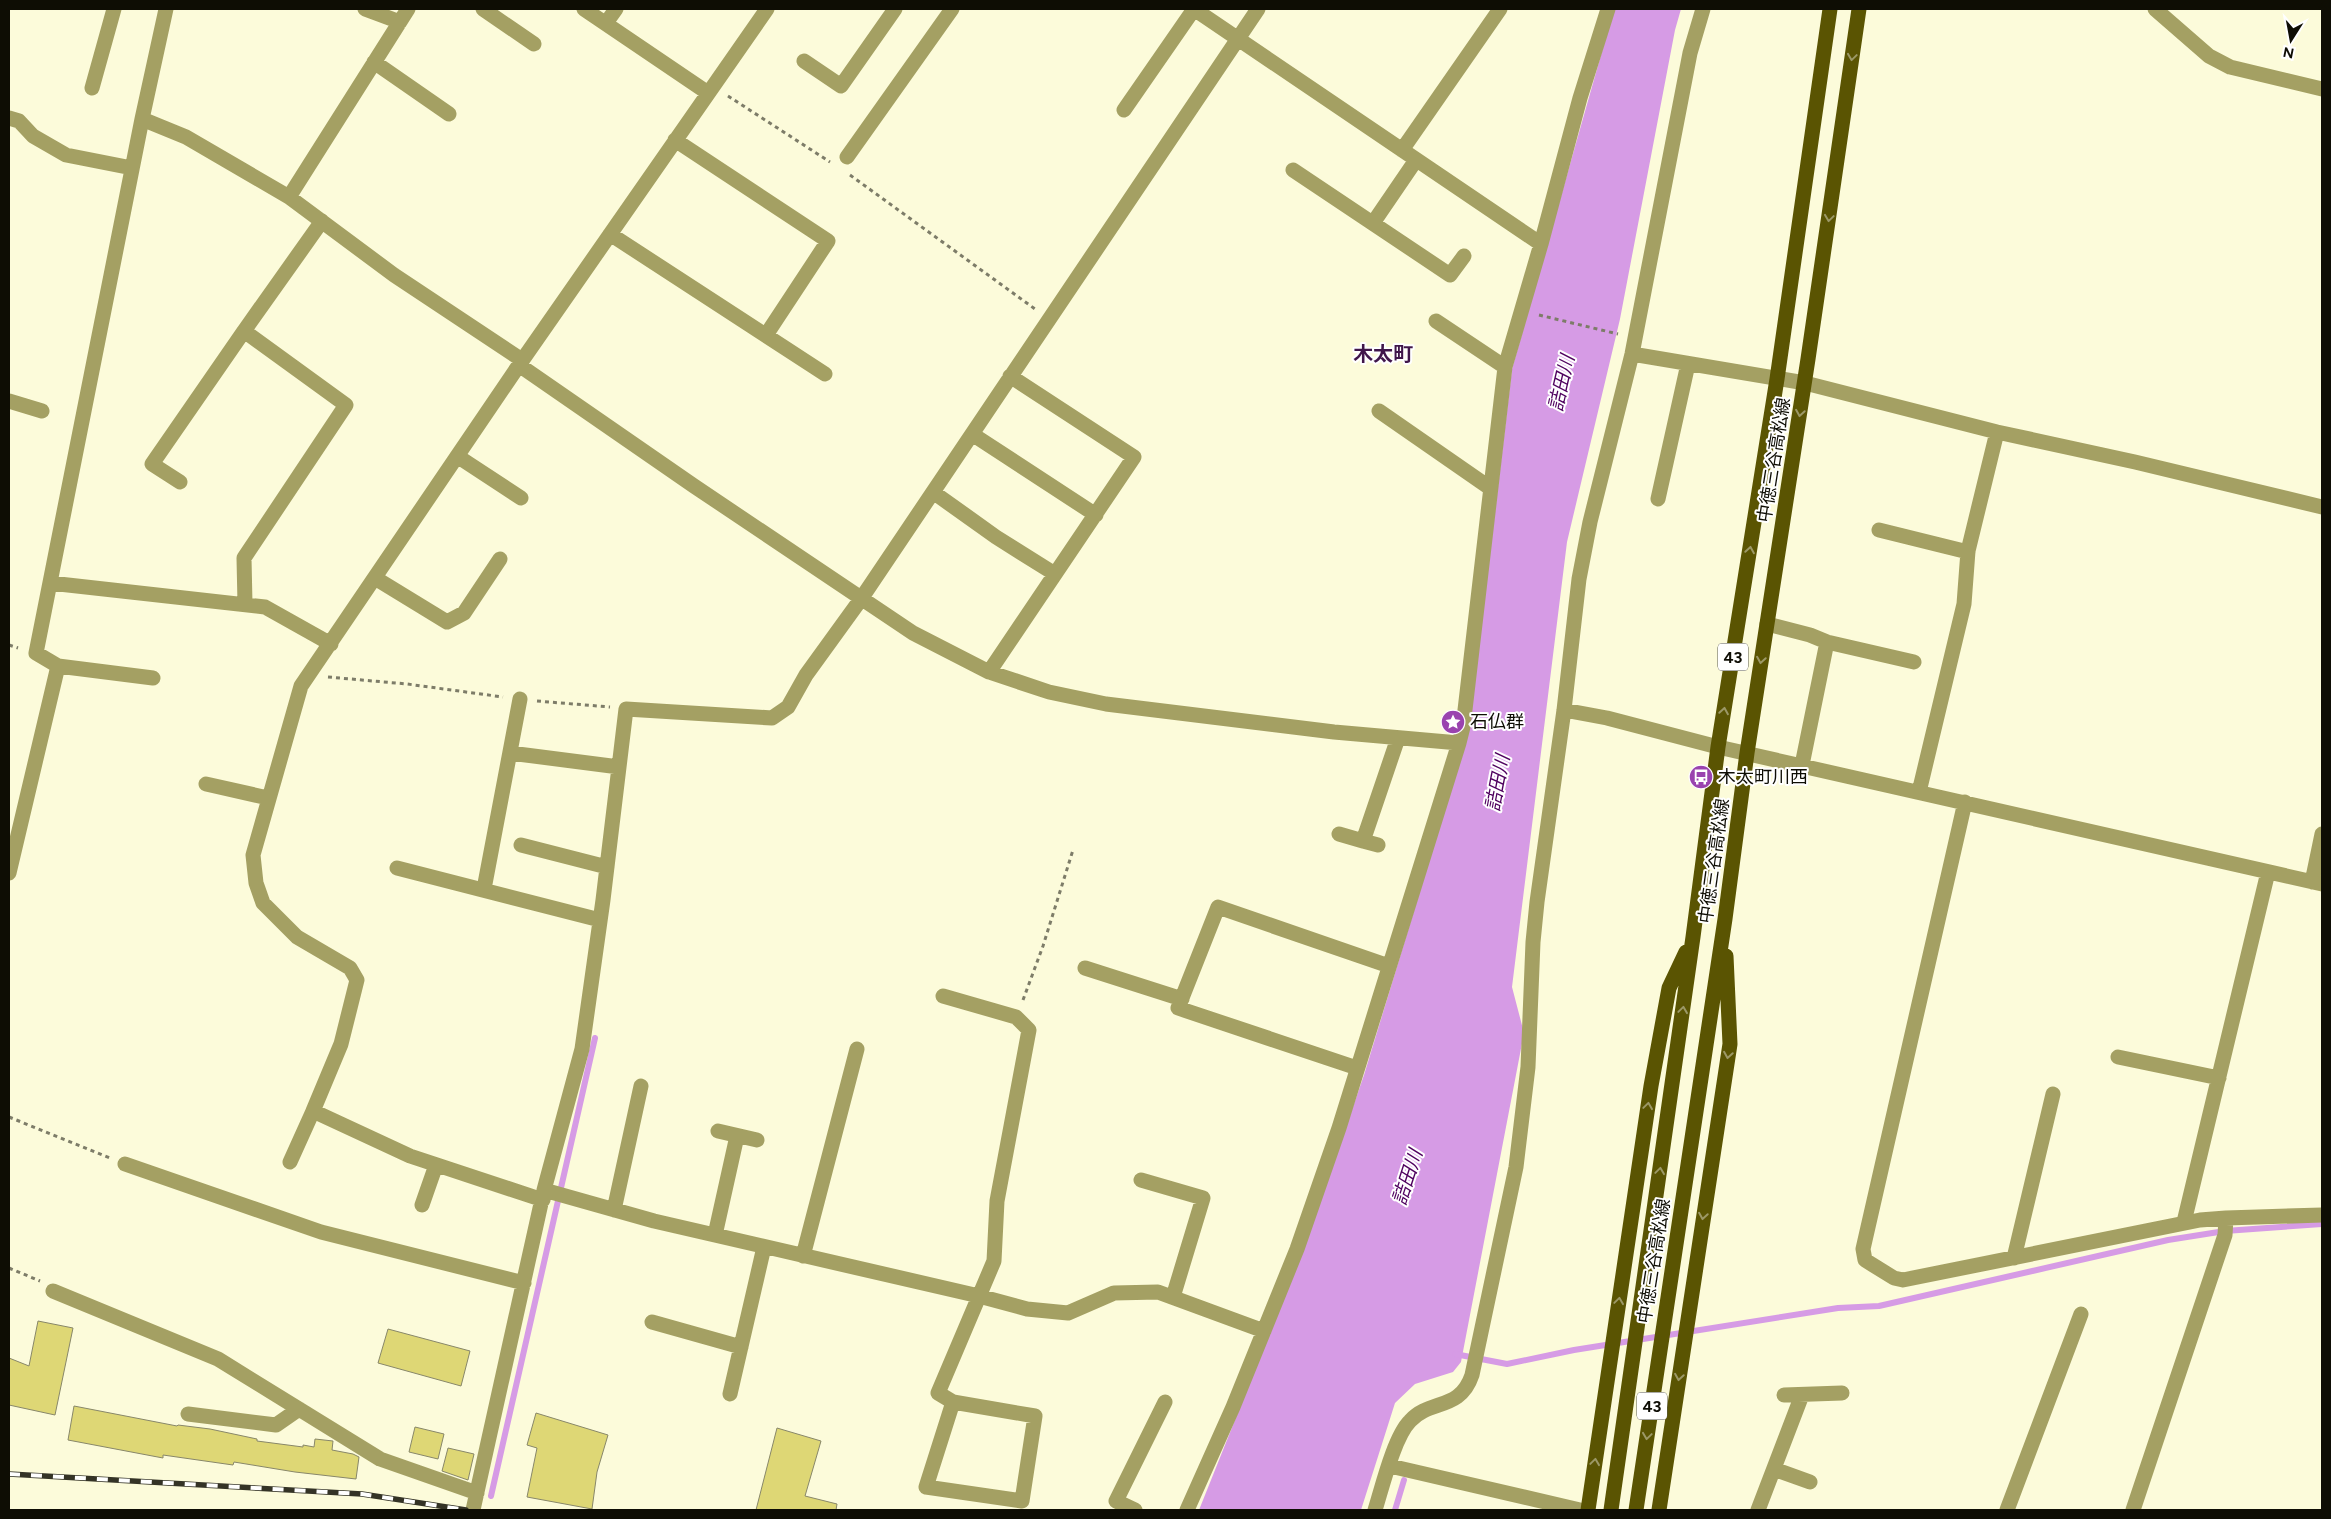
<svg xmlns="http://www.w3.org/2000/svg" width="2331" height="1519" font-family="Figtree,'Noto Sans JP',sans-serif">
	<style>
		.water { fill: #d69be5 }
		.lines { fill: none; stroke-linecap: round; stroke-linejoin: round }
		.stream { stroke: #d69be5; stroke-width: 6 }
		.building { fill: #ded775; stroke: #888769 }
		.path { stroke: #7d7c68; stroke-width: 3; stroke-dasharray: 4 4; stroke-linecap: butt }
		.minor { stroke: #a4a063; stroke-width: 15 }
		.major { stroke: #5a5402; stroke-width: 15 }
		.rail-casing { stroke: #343326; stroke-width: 5.5 }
		.rail { stroke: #fff; stroke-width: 4; stroke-dasharray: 11; stroke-linecap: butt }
		.oneway { stroke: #9c9867 }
		.labels { text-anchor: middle; stroke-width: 4; stroke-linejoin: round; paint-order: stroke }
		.shield { fill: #fff; stroke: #56564f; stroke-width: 1 }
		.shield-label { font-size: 16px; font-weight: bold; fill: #0e0d04 }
		.street-label { font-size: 18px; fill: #0e0d04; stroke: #fff }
		.poi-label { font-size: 18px; fill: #0e0d04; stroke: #fff; text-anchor: start }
		.water-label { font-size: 19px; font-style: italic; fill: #4e005e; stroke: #fff }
		.quarter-label { font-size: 20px; font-weight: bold; fill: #40164a; stroke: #fff }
	</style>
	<rect width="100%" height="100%" fill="#fcfbda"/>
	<!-- water -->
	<path class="water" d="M1614,9h67l-6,21 -55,289 -53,223 -55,445 12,46 -63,329 -8,10 -38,12 -20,19 -34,107h-162l106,-265 59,-170 105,-345 43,-361z"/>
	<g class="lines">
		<!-- stream -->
		<path class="stream" d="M1455,1354l52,10 67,-14 264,-42 41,-2 289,-66 57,-9 97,-7
			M491,1496l104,-458
			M1395,1510l9,-30"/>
	</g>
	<!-- building -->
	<path class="building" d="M38,1321l35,7 -18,87 -46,-10v-47l20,8z
		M388,1329l82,22 -9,35 -83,-23z
		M74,1406l103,20 1,-1 32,4 47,10v2l46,6v-2l11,2 1,-8 18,2 -1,9 21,4 6,3 -3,22 -61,-7 -61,-10 -1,3 -70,-10v3l-95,-18z
		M536,1413l72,22 -11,37 -5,37 -65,-12 10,-49 -10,-3z
		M415,1427l29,7 -6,25 -29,-7z
		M777,1428l44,13 -16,55 32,8 -1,6h-80z
		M448,1448l26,6 -6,26 -26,-9z"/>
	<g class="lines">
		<!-- path -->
		<path class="path" d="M728,96l102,66
			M850,175l185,134
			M1539,315l79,19
			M9,645l9,3
			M328,677l79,7 96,13
			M537,701l73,6
			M1023,1000l20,-54 30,-96
			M9,1117l101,41
			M9,1268l31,13"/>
		<!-- minor -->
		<path class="minor" d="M365,9l35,13
			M483,9l51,35
			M584,9l124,84
			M1194,9l347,235
			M2155,9l54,47 21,11 92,22
			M606,23l10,-14
			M804,61l37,25 54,-77
			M374,62l75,52
			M92,88l22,-79
			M1124,110l70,-101
			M9,118l10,3 14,15 33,19 66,13
			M142,119l44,18 103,60 105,78 128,85
			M675,140l153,101 -62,94
			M1402,150l98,-141
			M847,157l105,-148
			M1293,170l157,105 14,-19
			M289,197l119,-188
			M1373,223l43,-63
			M610,234l215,140
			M1436,321l69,46
			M1632,354l173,29 192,49 138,30 187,45
			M519,365l175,121 219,147 76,39 60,20 57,12 228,28 125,11
			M9,401l33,10
			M1379,411l111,77
			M972,434l124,81
			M457,456l64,42
			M180,482l-28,-18 92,-133
			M933,492l63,45 59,37
			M1658,499l30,-135
			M1879,530l89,22
			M375,578l72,44 17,-9 36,-54
			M50,583l215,24 66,37
			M245,604l-1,-46 102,-153 -102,-74 78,-110
			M1767,624l43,11 17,7 87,20
			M58,666l-22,-13 106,-534 24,-110
			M989,672l145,-215 -124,-81
			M1564,710l43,8 111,29 604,137
			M510,753l109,14
			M1802,765l25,-123
			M206,784l62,14
			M1919,792l45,-188 4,-53 29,-119
			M1965,802l-102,447 2,11 29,18 9,2 297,-60 26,-2 -1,17 -92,275
			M1339,834l24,7 35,-103
			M1363,841l15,4
			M521,845l86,22
			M397,868l203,52
			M9,873l49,-207 95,12
			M2312,882l10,-48
			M484,889l36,-190
			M1085,968l97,31
			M943,996l73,21 13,13 -32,171 -3,60 -56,132 15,9 -27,85 96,14 13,-85 -82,-14
			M2118,1057l101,21
			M1357,1068l-179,-60 40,-101 171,59
			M313,1111l28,-67 16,-64 -7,-12 -53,-31 -34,-34 -7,-20 -3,-28 48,-169 218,-321 248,-356
			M718,1131l39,9
			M290,1162l23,-51 97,45 133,44
			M125,1164l196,68 203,51
			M1141,1180l62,18 -30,99
			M544,1190l110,31 325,75 48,13 41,4 46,-20 44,-1 106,39
			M422,1205l14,-40
			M614,1210l27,-124
			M2226,1218l96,-3
			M2184,1222l84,-350
			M715,1235l22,-99
			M803,1256l54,-207
			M2014,1258l39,-164
			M53,1291l165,68 162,100 97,34
			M652,1322l89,25
			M730,1394l34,-147
			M1784,1395l58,-2
			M188,1414l88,11 23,-16
			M1390,1466l190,44
			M1774,1469l36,13
			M473,1510l71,-320 38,-141 21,-149 23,-191 146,9 16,-11 18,-32 55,-76 397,-590
			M1135,1510l-19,-9 49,-99
			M1187,1510l46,-103 64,-158 42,-121 120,-385 4,-16 42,-360 36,-123 39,-146 28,-89
			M1375,1510c7,-22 19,-73 35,-89 20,-22 50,-10 62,-46l44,-208 12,-100 5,-125 4,-40 27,-192 15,-131 11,-57 42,-168 58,-301 13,-44
			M1758,1510l44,-115
			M2007,1510l74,-196"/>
		<!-- major -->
		<path class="major" d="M1588,1510l63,-424 18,-98 17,-36
			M1611,1510l82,-573 25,-190 59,-368 53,-370
			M1636,1510l89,-591 22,-166 61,-394 51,-350
			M1659,1510l71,-466 -4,-88"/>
		<!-- rail casing -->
		<g class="rail-casing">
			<path id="rail" d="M9,1474l353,20 104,16"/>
		</g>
		<!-- rail -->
		<use href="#rail" class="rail"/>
	</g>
	<!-- one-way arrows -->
	<defs><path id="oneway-chevron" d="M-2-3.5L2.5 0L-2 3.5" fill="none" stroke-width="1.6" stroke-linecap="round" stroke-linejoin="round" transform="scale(1.25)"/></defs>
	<g class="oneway">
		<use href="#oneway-chevron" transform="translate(1852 57) rotate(98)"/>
		<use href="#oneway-chevron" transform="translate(1829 218) rotate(98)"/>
		<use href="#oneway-chevron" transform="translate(1800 413) rotate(99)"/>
		<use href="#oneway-chevron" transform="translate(1750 550) rotate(-81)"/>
		<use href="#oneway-chevron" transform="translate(1761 660) rotate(99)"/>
		<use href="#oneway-chevron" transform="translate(1724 711) rotate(-81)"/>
		<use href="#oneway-chevron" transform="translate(1683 1010) rotate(-82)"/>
		<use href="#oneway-chevron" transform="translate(1728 1055) rotate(99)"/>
		<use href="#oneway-chevron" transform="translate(1648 1106) rotate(-82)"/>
		<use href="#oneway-chevron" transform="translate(1660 1171) rotate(-82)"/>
		<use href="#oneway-chevron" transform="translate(1703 1216) rotate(99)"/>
		<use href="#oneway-chevron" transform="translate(1619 1301) rotate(-82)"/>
		<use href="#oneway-chevron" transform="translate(1679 1377) rotate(99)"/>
		<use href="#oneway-chevron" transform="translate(1647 1436) rotate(98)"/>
		<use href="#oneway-chevron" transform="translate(1595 1462) rotate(-82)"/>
	</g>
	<!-- icons -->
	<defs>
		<g id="sight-disc" transform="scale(1.25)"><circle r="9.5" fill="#9a43af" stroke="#fff"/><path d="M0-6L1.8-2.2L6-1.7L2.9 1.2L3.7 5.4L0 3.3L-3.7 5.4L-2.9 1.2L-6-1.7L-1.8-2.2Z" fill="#fff"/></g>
		<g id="bus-disc" transform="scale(1.25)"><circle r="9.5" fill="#9a43af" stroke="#fff"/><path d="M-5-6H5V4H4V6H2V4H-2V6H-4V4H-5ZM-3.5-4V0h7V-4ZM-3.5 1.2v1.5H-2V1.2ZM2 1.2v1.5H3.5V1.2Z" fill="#fff"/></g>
	</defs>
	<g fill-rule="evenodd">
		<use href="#sight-disc" x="1453" y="722"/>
		<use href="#bus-disc" x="1701" y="777"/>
	</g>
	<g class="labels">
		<!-- shield labels -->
		<g class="shield">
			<rect x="1718" y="643.5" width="30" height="27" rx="4"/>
			<rect x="1637" y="1392.5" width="30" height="27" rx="4"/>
		</g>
		<g class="shield-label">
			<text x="1733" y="663">43</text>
			<text x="1652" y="1412">43</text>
		</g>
		<!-- street labels -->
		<g class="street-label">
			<text transform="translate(1774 460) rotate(-81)" y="6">中徳三谷高松線</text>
			<text transform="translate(1714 861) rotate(-82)" y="6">中徳三谷高松線</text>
			<text transform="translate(1654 1261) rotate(-81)" y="6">中徳三谷高松線</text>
		</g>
		<!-- poi labels -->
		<g class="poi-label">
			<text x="1470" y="728">石仏群</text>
			<text x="1718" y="783">木太町川西</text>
		</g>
		<!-- water labels -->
		<g class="water-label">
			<text transform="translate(1561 383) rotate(-77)" y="7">詰田川</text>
			<text transform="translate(1497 783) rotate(-79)" y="7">詰田川</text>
			<text transform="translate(1407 1177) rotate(-72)" y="7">詰田川</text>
		</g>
		<!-- quarter labels -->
		<g class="quarter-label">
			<text x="1383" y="361">木太町</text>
		</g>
	</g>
	<!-- border -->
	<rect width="2331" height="1519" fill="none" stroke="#0e0d04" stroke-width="20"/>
	<!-- north arrow -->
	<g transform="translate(2291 40) rotate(191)" stroke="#ffffff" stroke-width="4" paint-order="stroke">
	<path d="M0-4L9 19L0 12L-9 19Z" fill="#0e0d04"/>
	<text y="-8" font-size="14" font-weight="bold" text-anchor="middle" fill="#0e0d04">N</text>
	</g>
</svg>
